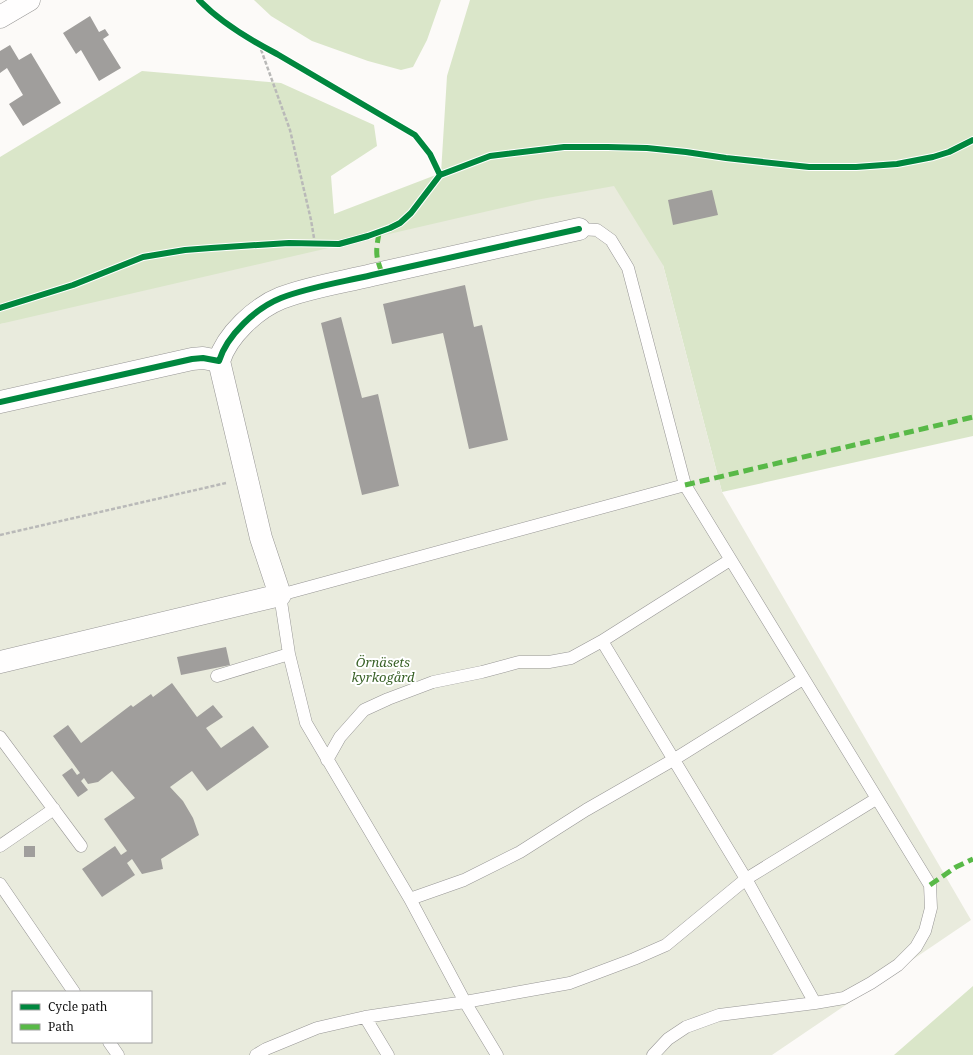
<svg xmlns="http://www.w3.org/2000/svg" width="973" height="1055" font-family="'Noto Serif',serif">
	<style>
		.forest { fill: #dae6c9 }
		.cemetery { fill: #e9ebdd; fill-rule: evenodd }
		.building { fill: #a09e9c }
		.lines { fill: none; stroke-linecap: round; stroke-linejoin: round }
		.service-casing { stroke: #979695; stroke-width: 13 }
		.minor-casing { stroke: #979695; stroke-width: 23 }
		.path { stroke: #b9b9b8; stroke-width: 2.5; stroke-dasharray: 4 2; stroke-linecap: butt }
		.service { stroke: #fffefe; stroke-width: 12 }
		.minor { stroke: #fffefe; stroke-width: 22 }
		.quiet { stroke: #58b947; stroke-width: 5; stroke-dasharray: 10 5; stroke-linecap: butt }
		.cycleway-casing { stroke: #fff; stroke-width: 8 }
		.cycleway { stroke: #00873e; stroke-width: 6 }
		.labels { text-anchor: middle; stroke-width: 4; stroke-linejoin: round; paint-order: stroke }
		.park-label { font-size: 13px; font-style: italic; fill: #3a6228; stroke: #fff }
	</style>
	<rect width="100%" height="100%" fill="#fcfaf8"/>
	<!-- forest -->
	<path class="forest" d="M254,0h187l-14,40 -14,27 -12,3 -33,-9 -56,-20 -41,-25z
		M470,0h503v436l-251,56 -59,-227 -663,59v-167l142,-86 139,12 93,42 3,21 -46,30 3,38 107,-41 6,-97z
		M973,986v69h-79z"/>
	<!-- cemetery -->
	<path class="cemetery" d="M614,186l49,79 59,227 249,428 -199,135h-772v-731l536,-124zM13,992h138v50h-138z"/>
	<!-- building -->
	<path class="building" d="M90,16l9,16 6,-3 4,6 -6,4 18,29 -22,13 -18,-31 -5,4 -13,-21z
		M10,45l9,15 12,-7 30,50 -38,23 -14,-22 14,-9 -16,-27 -7,5v-22z
		M712,190l6,25 -45,10 -5,-25z
		M465,285l9,42 8,-2 26,115 -39,9 -26,-116 -51,11 -9,-40z
		M341,317l21,81 16,-4 21,92 -37,9 -41,-172z
		M226,647l4,18 -49,10 -4,-18z
		M172,683l25,34 16,-12 10,12 -17,11 15,20 32,-22 16,21 -62,44 -15,-20 -22,16 13,14 10,17 6,17 -38,24 2,10 -21,5 -10,-15 -5,4 8,12 -33,22 -20,-28 33,-23 6,9 6,-4 -23,-32 31,-21 -23,-27 -14,11 -10,2 -4,-6 -3,3 7,9 -10,7 -16,-22 10,-7 5,7 3,-2 -27,-37 15,-11 13,18 50,-38 2,2 18,-13 2,3z
		M24,846h11v11h-11z"/>
	<g class="lines">
		<!-- service casing -->
		<g class="service-casing">
			<path id="service" d="M579,229l18,1 14,10 17,28 57,217 245,400 1,23 -6,23 -9,16 -18,18 -27,18 -27,15 -29,5 -96,12 -33,12 -18,12 -15,16
				M602,641l144,238 69,124
				M217,676l72,-22
				M0,737l81,109
				M327,760l13,-23 24,-27 24,-11 45,-17 49,-10 37,-10h30l22,-4 31,-17 128,-81
				M0,846l54,-37
				M0,884l74,108
				M410,899l54,-19 56,-28 66,-42 87,-50 130,-81
				M365,1017l23,38
				M109,1042l9,13
				M256,1055l10,-6 51,-21 48,-11 100,-15 105,-19 64,-24 32,-14 80,-66 130,-80
				M497,1055l-32,-53 -55,-103 -104,-176 -17,-69 -9,-59 405,-110"/>
		</g>
		<!-- minor casing -->
		<g class="minor-casing">
			<path id="minor" d="M0,17l29,-17
				M0,402l192,-43 11,-1 16,3c8,-26 37,-53 62,-63 28,-11 62,-16 91,-23 69,-16 138,-30 207,-46
				M0,662l280,-67 -19,-57 -42,-177"/>
		</g>
		<!-- path -->
		<path class="path" d="M259,44l31,86 21,90 4,24
			M0,535l226,-52"/>
		<!-- service -->
		<use href="#service" class="service"/>
		<!-- minor -->
		<use href="#minor" class="minor"/>
		<!-- quiet -->
		<path class="quiet" d="M379,233c-3,18 -4,22 3,40
			M685,485l288,-68
			M930,885l26,-18 17,-8"/>
		<!-- cycleway casing -->
		<g class="cycleway-casing">
			<path id="cycleway" d="M199,0c20,21 53,41 78,54l138,81 15,19 10,21
				M0,308l73,-23 70,-28 42,-7 26,-2 78,-5 50,1 29,-8 22,-8 10,-5 11,-10 29,-38 50,-19 74,-9h44l39,1 39,4 40,6 83,9h47l41,-3 36,-7 16,-5 24,-12
				M0,402l192,-43 11,-1 16,3c8,-26 37,-53 62,-63 28,-11 62,-16 91,-23 69,-16 138,-30 207,-46"/>
		</g>
		<!-- cycleway -->
		<use href="#cycleway" class="cycleway"/>
	</g>
	<g class="labels">
		<!-- park labels -->
		<g class="park-label">
			<text x="383" y="667">Örnäsets<tspan x="383" dy="15">kyrkogård</tspan></text>
		</g>
	</g>
	<!-- legend -->
	<rect x="12" y="991" width="140" height="52" fill="#ffffff" stroke="#a0a0a0"/>
	<rect x="20" y="1004" width="20" height="6" fill="#00873e" stroke="#a0a0a0"/>
	<text x="48" y="1011" font-size="12" fill="#111111">Cycle path</text>
	<rect x="20" y="1024" width="20" height="6" fill="#58b947" stroke="#a0a0a0"/>
	<text x="48" y="1031" font-size="12" fill="#111111">Path</text>
</svg>
